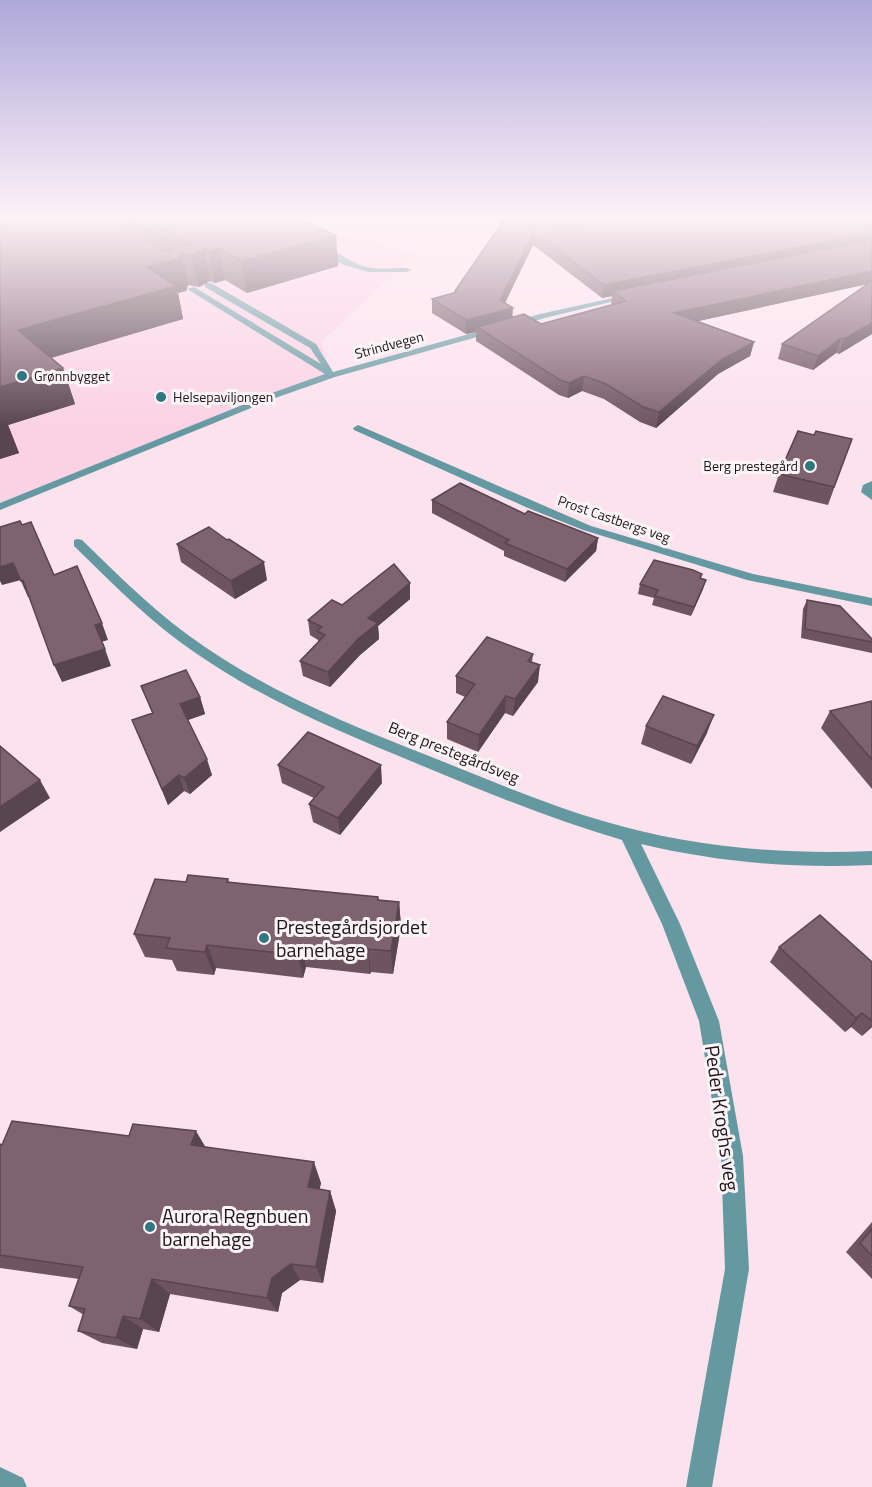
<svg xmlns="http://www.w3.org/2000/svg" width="872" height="1487" font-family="'Titillium Web',sans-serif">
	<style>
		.built { fill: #fbd2e4 }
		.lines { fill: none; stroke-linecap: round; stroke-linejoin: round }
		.service { fill: #6599a1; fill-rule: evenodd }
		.minor { fill: #6599a1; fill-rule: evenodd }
		.tertiary { fill: #6599a1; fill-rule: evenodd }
		.wall { fill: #6d545f; fill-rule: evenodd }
		.shaded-wall { fill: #59454e }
		.building { fill: #7f626f; stroke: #59454e; stroke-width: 1.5 }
		.poi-dot { fill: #307781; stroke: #fcf5f8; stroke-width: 2 }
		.labels { text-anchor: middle; stroke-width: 6; stroke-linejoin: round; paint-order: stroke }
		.far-street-label { font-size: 14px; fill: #20151a; stroke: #fcf5f8 }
		.far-poi-label { font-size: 14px; fill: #20151a; stroke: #fcf5f8; text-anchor: start }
		.street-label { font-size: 16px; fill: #20151a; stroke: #fcf5f8 }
		.near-poi-label { font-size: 20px; fill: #20151a; stroke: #fcf5f8; text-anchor: start }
		.near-street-label { font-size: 20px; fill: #20151a; stroke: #fcf5f8 }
	</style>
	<rect width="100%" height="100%" fill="#fce2ed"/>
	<!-- built -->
	<path class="built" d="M0,219l286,1 130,34 -95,88 11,33 -332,132z"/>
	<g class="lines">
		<!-- service -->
		<path class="service" d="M317,247c17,0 34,17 50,20 13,3 27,1 40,1l4,2 -4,2h-39l-24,-7 -27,-14z
			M872,481v19l-11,-8 2,-7z"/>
		<!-- minor -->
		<path class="minor" d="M358,425l233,101 162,48 119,24v8l-125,-26 -164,-50 -55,-22 -174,-78 -1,-2z
			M78,539l4,1c39,38 78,77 123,107 69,47 147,79 224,109 58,23 115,48 174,65 87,26 179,34 269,30v14c-78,4 -155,-3 -231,-21l39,80 39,97 24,135 6,113 -37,218h-26l39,-218 -4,-113 -22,-135 -37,-97 -40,-84c-66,-19 -129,-45 -192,-71 -80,-33 -162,-66 -233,-115 -46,-31 -84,-70 -123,-108v-6z
			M0,1467l23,11 4,9h-27z"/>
		<!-- tertiary -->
		<path class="tertiary" d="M205,283h6l105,61 17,28 207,-58 91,-20 4,2 -90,22 -210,59 -57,20 -278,113v-7l272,-110 53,-19 -138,-85 7,-2 127,77 -11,-16 -105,-61z"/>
	</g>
	<!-- wall -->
	<path class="wall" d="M0,219h300l36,16 2,31 -91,27 -22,-13 -10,3 -5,-2 -11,6 -11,-2 -2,6 -8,2 5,26 -132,39 12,10 12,36 -67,21 11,28 -19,6z
		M494,219h378v115l-33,20 -3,-1 -23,17 -35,-11 4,-15 86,-60 -170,37 56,21 -4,14 -32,18 -62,54 -16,-6 -36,-23 -22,-8 -14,7 -9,-3 -83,-54v-9l-10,2 -34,-21v-14l23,-6v-2l48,-67zM533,245l69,53 10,-2 -1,9 -70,19 -28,-7 -8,-14z
		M814,435l38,4 -24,66 -55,-13 6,-18z
		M432,500l93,14 73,24 -2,13 -31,31 -61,-26v-5l-72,-38z
		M177,544l90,36 -32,19 -54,-37z
		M702,574l-1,4 2,11 -12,27 -39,-11 2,-7 -16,-4 2,-10z
		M410,583v16l-32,27 1,13 -19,16 -30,32 -27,-11 -3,-15 18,-19v-2l-8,-5 -2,-15 34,-15z
		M807,600l65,39v14l-71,-15 2,-29z
		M533,654l-1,8 6,20 -25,34 -8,-3 -27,39 -31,-13v-17l18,-25 -9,-4v-17z
		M141,686l59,11 5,17 -17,6 24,55 -22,19 -6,-3 -16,14 -36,-85 20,-7z
		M872,701v88l-51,-61 9,-17z
		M646,726l61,7 -16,31 -50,-20z
		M278,765l104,18 -42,52 -27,-13 -4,-18 5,-6 -32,-15z
		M228,879l1,3 170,20 2,24 -8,48 -22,-2 -1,2 -64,-7 -3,11 -87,-10 -2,7 -37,-4 -5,-11 -27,-3 -11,-23 52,-52z
		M779,947l93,15v65l-10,9 -11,-9 -6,5 -75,-70z
		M0,1144l205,3 116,36 -2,6 11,2 6,20 -13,72 -23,-3 -18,13 -4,19 -108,-18 -11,38 -16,-3 -6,20 -35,-6 -24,-12 6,-16 -15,-9 10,-27 -79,-11z
		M872,1222v57l-26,-27z"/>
	<!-- shaded-wall -->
	<path class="shaded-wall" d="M534,232l-1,13 -32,66 12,-3 -1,14 -35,5 -1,5 -10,2v-14l34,-20z
		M872,233v12l-259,46 -1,5 -10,2 2,-13z
		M336,235l2,31 -91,27 -5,-32z
		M219,248l6,32 -10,3 -6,-32z
		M205,249l5,32 -11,6 -7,-32z
		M182,253l6,32 -2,6 -8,2 5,26 -153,45 -12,-34 128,-63z
		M872,271v12l-201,44 3,-14z
		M872,323v11l-33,20 5,-15z
		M841,338l-5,15 -23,17 5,-14z
		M754,342l-4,14 -32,18 -62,54 3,-16 62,-52z
		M63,368l12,36 -67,21 11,28 -19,6v-72z
		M584,376l-2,15 -14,7 1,-15z
		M598,538l-2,13 -31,31 2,-13z
		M264,562l3,18 -32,19 -4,-18z
		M13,563l8,17 -19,5 -2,-4v-14z
		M23,580l7,17h-2l-7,-16z
		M706,580l-3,9 -12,27 3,-9z
		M410,583v16l-32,27 1,13 -19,16 -30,32 -2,-15 40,-54z
		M102,623l6,17 -7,2 -6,-17z
		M105,649l6,17 -49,16 -8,-17z
		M540,665l-2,17 -25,34 2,-17z
		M506,696l-1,17 -27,39 1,-17z
		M200,697l5,17 -20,7 -5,-17z
		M714,715l-7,18 -16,31 6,-18z
		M207,759l5,16 -22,19 -6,-16z
		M381,765l1,18 -42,52 -2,-17z
		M179,775l5,16 -16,14 -6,-16z
		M40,780l10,18 -50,34v-25z
		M399,902l2,24 -8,48 -2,-23z
		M301,944l5,23 -3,11 -5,-23z
		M207,945l9,23 -2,7 -9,-23z
		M368,949l3,23 -1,2 -2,-22z
		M862,1013l-11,14 -6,5 11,-14z
		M872,1025v2l-10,9z
		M196,1131l13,22 -18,-8z
		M314,1162l7,21 -5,24 -8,-20z
		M330,1191l6,20 -13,72 -7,-16z
		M291,1264l9,16 -18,13 -4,19 -11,-14 5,-20z
		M152,1279l18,15 -11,38 -19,-13z
		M123,1316l20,13 -6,20 -21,-11z"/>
	<!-- building -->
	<path class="building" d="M0,219h112l51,32 9,-1 2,-3 -46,-28h2l50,28 11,-2 -1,-3 -42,-23h152l36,16 -94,26 -23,-13 -10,3 -4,-2 -13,6 -10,-2 -3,6 -33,8 30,19 -158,44 45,38 -63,19z
		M518,219h27l23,11 9,-2 2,-2 -15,-7h308v14l-268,52 -70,-53 -34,68 13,8 -47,12 -34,-21 25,-7 -2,-1 46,-67 20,-4z
		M872,240v31l-198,42 80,29 -33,18 -62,52 -16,-5 -37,-23 -22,-8 -15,7 -9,-3 -83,-53 47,-13 17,10 85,-23 -13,-10z
		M872,281v42l-28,16 -3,-1 -23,18 -36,-12z
		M798,431l16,4 2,-4 36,8 -18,48 -55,-13z
		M460,483l65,31 3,-3 70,27 -31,31 -62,-26 4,-3 -77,-40z
		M20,521l2,4 9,-3 23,53 23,-9 25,57 -7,2 10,24 -51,16 -31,-85 -2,1 -8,-18 -13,4v-40z
		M209,527l18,13 2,-1 35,23 -33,19 -54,-37z
		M654,560l39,10 9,4 -2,4 6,2 -12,27 -39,-11 3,-6 -18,-6z
		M394,564l16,19 -42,35 10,5 -20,16 -30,33 -28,-11 25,-26 -8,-4 5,-4 -14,-7 24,-20 10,5z
		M807,600l33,6 32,33v3l-67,-13z
		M487,637l46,17 -5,7 12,4 -25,34 -9,-3 -27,39 -32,-13 28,-38 -19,-8z
		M186,670l14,27 -20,7 27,55 -23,19 -5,-3 -17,14 -30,-69 21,-7 -12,-27z
		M663,696l51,19 -17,31 -51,-20z
		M872,701v59l-42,-49z
		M308,732l73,33 -43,53 -29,-14 15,-17 -46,-22z
		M0,746l40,34 -40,27z
		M188,875l40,4 -1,3 151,15v3l21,2 -8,49 -23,-2v3l-67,-8 -3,11 -91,-10 -2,7 -39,-4 4,-10 -36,-4 21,-55 31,3z
		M820,915l52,47v59l-10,-8 -6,5 -77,-71z
		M12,1121l117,15 4,-12 63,7 -5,14 123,17 -6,25 22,4 -14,76 -25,-3 -19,14 -5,20 -115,-19 -12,40 -17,-3 -7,22 -38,-7 7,-22 -16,-3 14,-39 -83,-12v-111l2,1z
		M872,1229v27l-12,-13z"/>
	<!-- sky -->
	<linearGradient id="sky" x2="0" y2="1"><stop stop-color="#aea8da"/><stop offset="0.51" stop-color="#fef2f7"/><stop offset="1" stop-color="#fef2f7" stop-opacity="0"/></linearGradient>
	<rect width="872" height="427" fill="url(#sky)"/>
	<!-- markers -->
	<g class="poi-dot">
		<circle cx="22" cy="376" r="6"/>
		<circle cx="161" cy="397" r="6"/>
		<circle cx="810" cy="466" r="6"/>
		<circle cx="264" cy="938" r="6"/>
		<circle cx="150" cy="1227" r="6"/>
	</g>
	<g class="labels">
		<!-- far-street labels -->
		<g class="far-street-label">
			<text transform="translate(389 345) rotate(-15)" y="5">Strindvegen</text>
			<text transform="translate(614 519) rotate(19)" y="5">Prost Castbergs veg</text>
		</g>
		<!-- far-poi labels -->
		<g class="far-poi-label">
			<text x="34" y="381">Grønnbygget</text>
			<text x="173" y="402">Helsepaviljongen</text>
			<text x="798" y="471" text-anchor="end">Berg prestegård</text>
		</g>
		<!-- street labels -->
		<g class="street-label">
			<text transform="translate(454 752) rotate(22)" y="6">Berg prestegårdsveg</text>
		</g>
		<!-- near-poi labels -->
		<g class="near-poi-label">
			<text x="276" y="934">Prestegårdsjordet<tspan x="276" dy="23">barnehage</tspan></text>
			<text x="162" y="1223">Aurora Regnbuen<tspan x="162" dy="23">barnehage</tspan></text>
		</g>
		<!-- near-street labels -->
		<g class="near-street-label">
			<text transform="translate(722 1118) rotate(82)" y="7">Peder Kroghs veg</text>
		</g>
	</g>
</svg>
